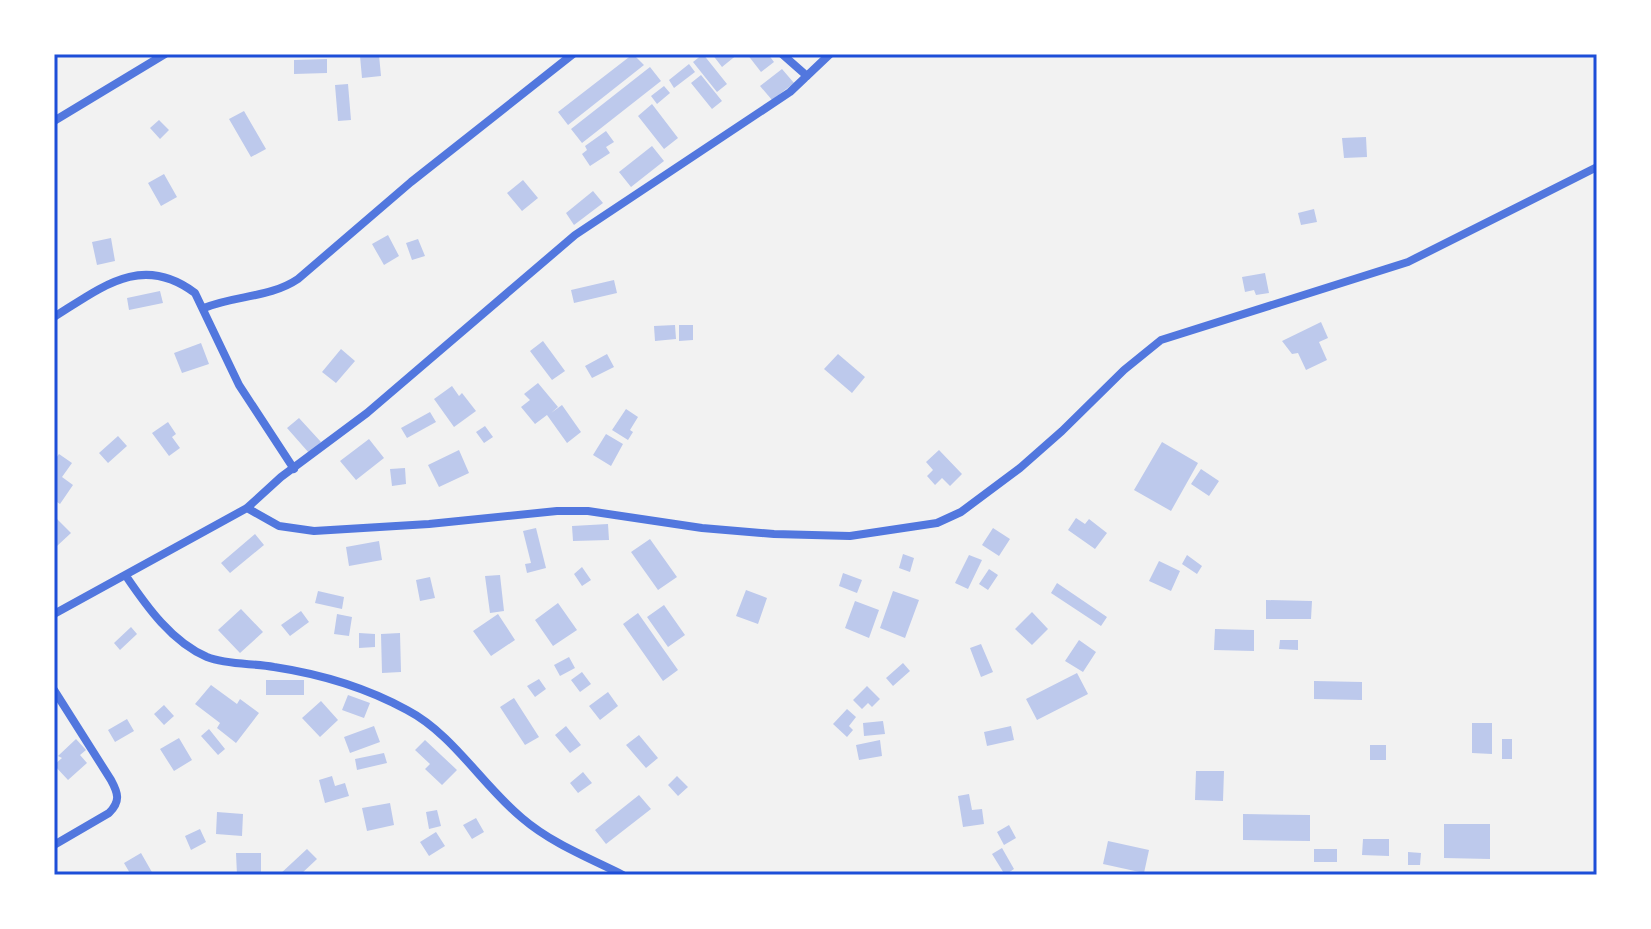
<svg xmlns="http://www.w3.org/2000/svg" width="1651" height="929" font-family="'Nunito Sans',sans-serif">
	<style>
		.building { fill: #bdc9ec }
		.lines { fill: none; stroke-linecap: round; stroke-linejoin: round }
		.minor { stroke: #5277de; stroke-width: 8 }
		.neatline { fill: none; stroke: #1d4ed8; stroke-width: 3 }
	</style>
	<rect width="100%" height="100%" fill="#f2f2f2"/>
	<!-- building -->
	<path class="building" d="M633,54l11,11 -76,60 -10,-13z
		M703,54l24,30 -10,8 -24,-30z
		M712,54h26l-16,13z
		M747,54h21l6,8 -13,10z
		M379,55l2,21 -19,2 -2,-22z
		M327,59v14l-33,1v-14z
		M689,64l6,8 -21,16 -5,-8z
		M650,67l11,14 -79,62 -11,-14z
		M782,69l12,14 -22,17 -12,-14z
		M701,75l21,26 -10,8 -21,-26z
		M348,84l3,36 -13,1 -3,-36z
		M664,86l6,7 -13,11 -6,-8z
		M652,104l26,34 -14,11 -26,-33z
		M244,111l22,38 -15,8 -22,-38z
		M159,120l10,10 -9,9 -10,-11z
		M606,131l8,11 -8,5 4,6 -20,13 -8,-12 5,-4 -2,-4z
		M1366,137l1,20 -23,1 -2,-20z
		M652,146l12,15 -33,26 -12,-15z
		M164,174l13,23 -16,9 -13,-23z
		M523,180l15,18 -16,13 -15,-18z
		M593,191l10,12 -29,22 -8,-12z
		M1314,209l3,13 -16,3 -3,-12z
		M388,235l11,21 -15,9 -12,-21z
		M111,238l4,23 -18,4 -5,-23z
		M418,239l7,17 -13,4 -6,-17z
		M1265,273l4,20 -13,2 -2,-5 -9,2 -3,-15z
		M614,280l3,13 -43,10 -3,-13z
		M160,291l3,12 -34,7 -2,-12z
		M1321,322l7,16 -9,4 8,18 -21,10 -8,-17 -6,1 -10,-13z
		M675,325l1,14 -21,2 -1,-15z
		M679,325h14v15l-14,1z
		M543,341l22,30 -13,9 -22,-29z
		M201,343l8,21 -27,9 -8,-20z
		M341,349l14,12 -19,22 -14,-11z
		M607,354l7,13 -22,11 -7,-12z
		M838,354l27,23 -13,16 -28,-24z
		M538,383l20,24 -7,6 11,-8 19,27 -14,11 -20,-28 -12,9 -14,-17 9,-7 -6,-6z
		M452,386l7,10 3,-3 14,18 -22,16 -20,-28z
		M626,409l12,8 -8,13 3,2 -5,8 -16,-10z
		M430,412l6,10 -29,16 -6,-10z
		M299,418l22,24 -12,11 -22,-25z
		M168,422l8,12 -4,3 8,11 -11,8 -17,-23z
		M485,426l8,11 -9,6 -8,-11z
		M606,434l17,10 -12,22 -18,-11z
		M118,436l9,10 -19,17 -9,-10z
		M369,439l15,19 -28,22 -16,-19z
		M1162,442l36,21 -27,48 -37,-21z
		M459,450l10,23 -30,14 -11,-22z
		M939,450l23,24 -12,12 -8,-8 -7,7 -8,-9 6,-6 -7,-8z
		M59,454l13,9 -10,14 11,8 -13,19 -6,-4v-39z
		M405,468l1,16 -14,2 -2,-17z
		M1201,469l18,12 -10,15 -18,-12z
		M54,516l17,17 -14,13 -3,-2z
		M1076,518l9,6 4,-5 18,14 -12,16 -27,-19z
		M608,524l1,16 -36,1 -1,-15z
		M536,528l10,40 -19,5 -2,-9 6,-1 -8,-32z
		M993,528l17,11 -11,17 -17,-11z
		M255,534l9,11 -34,28 -9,-10z
		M650,539l27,38 -19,13 -27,-38z
		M379,541l3,19 -33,6 -3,-19z
		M903,554l11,4 -4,14 -11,-4z
		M969,555l13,5 -14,29 -13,-6z
		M1187,555l15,11 -5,8 -15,-10z
		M1159,561l21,10 -9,20 -22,-10z
		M582,567l9,13 -9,6 -8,-12z
		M989,569l9,6 -10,15 -9,-6z
		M843,573l19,7 -5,13 -18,-7z
		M500,575l4,36 -14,2 -5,-37z
		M430,577l5,21 -15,3 -4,-21z
		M1057,583l50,34 -6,9 -50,-33z
		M746,590l21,8 -9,26 -22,-8z
		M318,591l26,6 -2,12 -27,-6z
		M893,591l26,9 -14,38 -25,-10z
		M1266,600l46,1 -1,18h-45z
		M855,601l24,9 -10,28 -24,-10z
		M558,603l19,27 -24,16 -18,-26z
		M664,605l21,30 -17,12 -21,-30z
		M241,609l22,23 -23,21 -22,-23z
		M301,611l8,11 -19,14 -9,-11z
		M1032,612l16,17 -16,16 -17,-16z
		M638,613l40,57 -15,11 -40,-57z
		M337,614l15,3 -3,19 -15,-2z
		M498,614l17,26 -24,16 -18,-25z
		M131,627l6,7 -17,16 -6,-7z
		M1215,629l39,1v21l-40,-1z
		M359,633l16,1v13l-16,1z
		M400,633l1,39 -19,1 -1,-39z
		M1079,640l17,12 -13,20 -18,-11z
		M1280,640h18v10l-19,-1z
		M981,644l12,28 -12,5 -11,-29z
		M569,657l6,11 -15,8 -6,-11z
		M903,663l7,8 -17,15 -7,-8z
		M582,672l9,12 -11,8 -9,-12z
		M1077,673l11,21 -51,26 -11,-21z
		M539,679l7,10 -11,8 -8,-11z
		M266,680h38v15h-38z
		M1314,681l48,1v18l-48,-1z
		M211,685l26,19 3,-5 19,14 -23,30 -19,-15 3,-5 -25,-19z
		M867,686l13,13 -8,8 -4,-4 -6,6 -9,-9z
		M608,692l10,14 -18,14 -11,-14z
		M348,695l22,8 -6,15 -22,-8z
		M514,698l25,39 -14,8 -25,-38z
		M321,701l17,19 -18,17 -18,-19z
		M164,705l10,11 -10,9 -10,-11z
		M847,709l9,8 -7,9 4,4 -6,7 -14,-13z
		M127,719l7,12 -19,11 -7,-12z
		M883,721l2,13 -21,2 -1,-13z
		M1472,723h20v31l-20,-1z
		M374,726l6,16 -30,11 -6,-16z
		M566,726l15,19 -11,8 -15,-18z
		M1011,726l3,14 -27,6 -3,-14z
		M209,729l16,20 -7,6 -17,-19z
		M639,735l19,23 -12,10 -20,-23z
		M179,738l13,22 -18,11 -14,-22z
		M76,739l10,11 -6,5 7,8 -19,17 -14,-15 8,-7 -4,-2z
		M1502,739h10v20h-10z
		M425,740l32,30 -15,15 -17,-16 5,-5 -15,-14z
		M880,740l2,16 -23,4 -3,-15z
		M1370,745h16v15h-16z
		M384,753l3,10 -30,7 -2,-11z
		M1196,771h28l-1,30 -28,-1z
		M583,772l9,11 -14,10 -8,-10z
		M332,776l3,10 10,-3 4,13 -24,7 -6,-23z
		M677,776l11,11 -10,9 -10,-11z
		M969,794l3,16 10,-1 2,15 -21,3 -5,-31z
		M639,795l12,14 -45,35 -11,-14z
		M390,803l4,22 -27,6 -5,-23z
		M437,810l4,16 -12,3 -3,-17z
		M217,812l26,2 -1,22 -26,-2z
		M1243,814l67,1v26l-67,-1z
		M476,818l8,14 -12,7 -9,-14z
		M1444,824h46v35l-46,-1z
		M1009,825l7,13 -12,7 -7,-13z
		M200,829l6,13 -15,8 -6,-14z
		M436,832l9,14 -16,10 -9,-14z
		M1363,839h26v17l-27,-1z
		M1108,841l41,9 -5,23 -41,-9z
		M1002,848l12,21 -9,6 -13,-21z
		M307,849l10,10 -17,16h-21z
		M1314,849h23v13h-23z
		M1408,852l13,1 -1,12h-12z
		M141,853l12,21 -22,1 -7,-12z
		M236,853h25v22h-24z"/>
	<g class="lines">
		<!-- minor -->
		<path class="minor" d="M782,54l25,22
			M54,121l111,-67
			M204,308c31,-13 66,-10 94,-29l113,-97 162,-128
			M54,317c48,-30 88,-64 141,-24l44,92 55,84
			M247,508l32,18 35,5 115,-7 128,-13h31l114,17 72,6 76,2 87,-13 24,-11 59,-44 42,-37 62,-61 37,-30 247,-78 189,-95
			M126,576c21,31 46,66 81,81 21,8 45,6 67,10 46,7 91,20 133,43 46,24 75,75 115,108 29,25 67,40 101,57
			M54,614l193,-106 34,-31 86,-64 208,-178 215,-143 40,-38
			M54,690l57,90c7,13 10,21 -2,33l-55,32"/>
	</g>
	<!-- border -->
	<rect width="1651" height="929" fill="none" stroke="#ffffff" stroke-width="112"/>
	<rect x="56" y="56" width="1539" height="817" class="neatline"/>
</svg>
